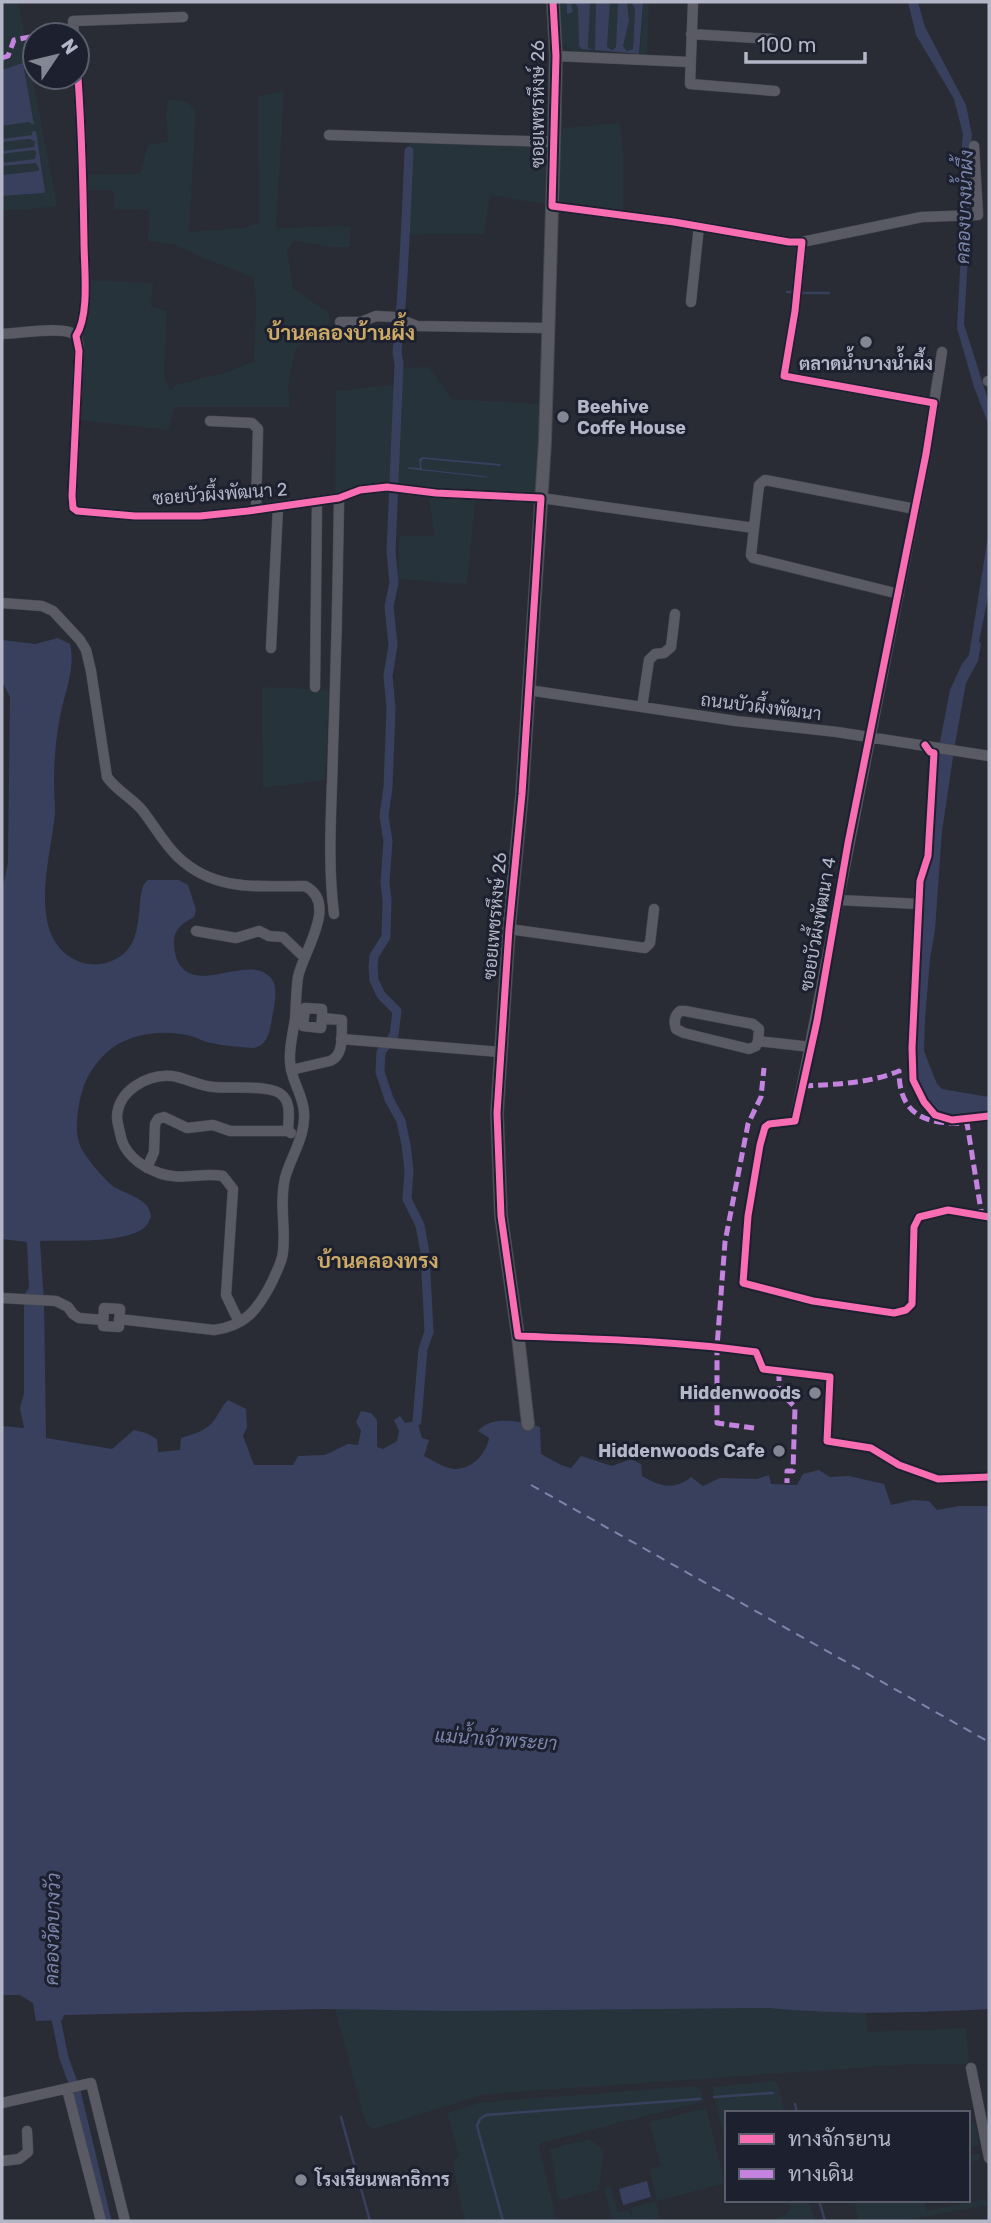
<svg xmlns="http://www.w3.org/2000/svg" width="991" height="2223" font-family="Rubik,Sarabun,sans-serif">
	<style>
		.green { fill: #26333a; fill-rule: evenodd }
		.water { fill: #38405e }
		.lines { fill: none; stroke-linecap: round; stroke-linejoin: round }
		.stream { stroke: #38405e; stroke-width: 2.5 }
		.canal { stroke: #38405e; stroke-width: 9 }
		.ferry { stroke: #7c86ac; stroke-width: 2; stroke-dasharray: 9 7; stroke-linecap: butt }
		.minor-casing { stroke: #47494f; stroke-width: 11 }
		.tertiary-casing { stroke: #47494f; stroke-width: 14 }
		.minor { stroke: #595a63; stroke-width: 10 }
		.tertiary { stroke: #595a63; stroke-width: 12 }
		.quiet { stroke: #c483df; stroke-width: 5; stroke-dasharray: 10 5; stroke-linecap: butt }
		.cycleway-casing { stroke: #1d202f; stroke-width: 11 }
		.cycleway { stroke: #f96db3; stroke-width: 7 }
		.poi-dot { fill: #838693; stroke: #1d202f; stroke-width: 2.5 }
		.labels { text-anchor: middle; stroke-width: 6; stroke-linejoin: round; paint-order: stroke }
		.street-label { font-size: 18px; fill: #b3b6c6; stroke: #1d202f }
		.poi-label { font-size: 18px; font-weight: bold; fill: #b3b6c6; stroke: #1d202f; text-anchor: start }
		.water-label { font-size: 19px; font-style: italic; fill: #7c86ac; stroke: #1d202f }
		.quarter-label { font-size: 21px; font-weight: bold; fill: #cdab67; stroke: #1d202f }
	</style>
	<rect width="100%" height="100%" fill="#292c35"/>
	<!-- green -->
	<path class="green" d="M2,2h16l39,204 -34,4h-21v-14l41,-3 2,-9 -9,-53 -3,4 -31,4v-13l27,-4 -4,-56 -2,-2 -21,6z
		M557,2h10l1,12 3,-9 4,-3 3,6 1,37c14,11 43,9 61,8l3,-51h6l-2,55 -73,-5 -13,-8z
		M589,2h7v48l-8,-1z
		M610,2h8l-2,45 -4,3 -5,-3z
		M627,2h7l-2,1 3,7 -2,40 -6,1 -4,-5 6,-25z
		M284,91l-8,137 74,-2v21h-18l-38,-6 -7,9 6,38 35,25 3,9 -36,28 -7,36 2,21h-115l-7,23 -89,-10 2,-78 7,-62 65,3 -2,24 16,4 -3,63 6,16 8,-6 52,-13 24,-10 2,-63 -3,-21 -54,-21 -23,-11 -28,-4 1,-31 -34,-1 -2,-19h-27v-15l54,-2 8,-28 20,-4 -2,-23 2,-19 18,3 10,9 -7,121 53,-4 17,-5 -1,-127z
		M620,123l3,28v60l-63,-7v-71l4,-5z
		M30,139l5,3v5l-33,4v-9z
		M410,142l140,4 -1,59 -59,-10 -6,39 -83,1z
		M34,150l2,9 -34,4v-9z
		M37,163l1,8 -36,4v-9z
		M429,367l23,32 89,5 -4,90 -61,-3 -9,93 -69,-5 1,-43h36l-8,-49 -42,-6 -50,15 1,-105 67,-7v-16zM422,457l78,7h1l-1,2 -77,-8 -2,4 1,7 62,7 3,2 -78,-9v-2l11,1 -1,-9z
		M262,687l67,3 -4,90 -62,8z
		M768,2008l34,3 64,1 2,20 98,-4 3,36h-56l-428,30 -112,35 -7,-5 -31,-115 119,2z
		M774,2081l4,4 7,28h-58v34l-15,-60z
		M697,2086l5,6 2,9 -163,42 -2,4 18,74h-91l-6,-18 -7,-42 6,-5 -12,-43 36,-11z
		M706,2108l19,75 -68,18 -8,-32 12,-3 -11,-39v-5z
		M968,2121l7,2 4,22 -9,2 1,8 9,-1 -1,6 -11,2z
		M589,2139l15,11 -5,40 -35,9h-6l-8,-50z
		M611,2186l7,26 10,-2 4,7 -1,-9 25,-7 4,17 -17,3h-30l-9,-33z
		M985,2199l3,6 -90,16h-39l-5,-21h70l3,11z
		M788,2200h21l5,21h-39l1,-3c8,-1 10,-3 14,-10z"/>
	<!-- water -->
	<path class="water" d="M567,2l23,1 -2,45 7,2 1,-48h14l-3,45 5,3 4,-3 2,-45h9l2,19 -6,25 4,5 6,-2 2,-39 -3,-7 11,-1 -4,52 -57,-5 -3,-3 -1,-38 -3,-5 -4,2 2,7 -6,2z
		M908,2h10l7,25 41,78 6,30 -3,27v77l-5,85 25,79v23l-15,-39 -17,-59 5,-97 -1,-78 2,-19 -9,-35 -38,-64z
		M23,63l11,62 -5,-3 -27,4v-56z
		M36,131l9,60 -2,2 -41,3v-21l36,-4 1,-2 -3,-6 -34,3v-3l33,-4 1,-7 -2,-2 -32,4v-3l32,-4 1,-5 -5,-3 -28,3v-3l30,-4v-3z
		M422,457l79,7 -1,2 -77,-7 -2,3 1,7 62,7 7,2 -82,-9 -1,-2 12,1 -1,-9z
		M989,530v61l-10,51 2,1 -3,18 -12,22 -11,61 -13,87 -7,99 -5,29 -5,60 -1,32 13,33 5,5 47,8v17c-11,0 -28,7 -39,4 -21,-6 -30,-28 -35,-47l5,-159 3,-29 8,-39 6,-87 13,-67 12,-26 7,-9z
		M58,638l12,6c6,25 -6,49 -10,73 -4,20 -6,43 -6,64 0,10 1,21 1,32 -4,45 -31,127 25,149 10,4 26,3 36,-3 34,-17 16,-68 32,-79h31l9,5 8,25 -2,7c-9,5 -15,8 -19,18 -2,7 -1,14 1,22 14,42 70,-3 93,19 11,9 5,30 3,42 -2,12 -4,27 -18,30 -14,-1 -29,-2 -43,-5 -7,-1 -13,-5 -20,-7 -29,-7 -64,-3 -86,18 -12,12 -20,25 -24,41 -4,17 -8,42 3,58 7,10 15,20 24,29 13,13 42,14 43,35 -2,4 -3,7 -6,10 -18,17 -80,13 -105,14l4,62 2,135 66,11 22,-19 12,3 11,6 1,13 22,-2 1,-12c10,-3 24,-7 31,-15 6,-7 9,-16 16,-23l18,9 1,18 -4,9 11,29h39l5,-9 27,-1 23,-11 10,1 3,-14 -5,-9 5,-11 10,2 6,7v27l6,2 14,-8 2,-10 -5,-11 6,-4 5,7 12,-2 5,17 7,2 -5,16c8,4 17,10 25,12 19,5 37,-12 40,-30l-11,-7c14,-17 43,-9 62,-4l1,27 20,11 10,3 10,-12 31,10 19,-7 10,5 1,12c17,10 32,15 49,1l12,9 17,-8 37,1 12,-4 2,9 26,1 6,-11 16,-4 11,7 19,-1 35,8 7,21 22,-5 16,1 8,9 22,-4h30v503c-73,4 -147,6 -221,-1l-314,3 -132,-2 -258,6 -2,5 -26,1 -3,-18 -13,-8h-18v-569l22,2 -4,-20 4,-15v-98l5,-7 -2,-46 -25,-3v-348l6,-28 2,-166 -8,-16v-41l33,4z
		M647,2181l4,16 -28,8 -4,-16z"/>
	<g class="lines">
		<!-- stream -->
		<path class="stream" d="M787,292h7
			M801,293h28
			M714,2097l59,-4
			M795,2104l2,9
			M341,2117l29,104
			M819,2200l6,21
			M503,2221l-26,-95 3,-7 6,-4 214,-16"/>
		<!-- canal -->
		<path class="canal" d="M409,151c-3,67 -5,134 -12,201l2,12 -8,188 3,31 -5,23 4,39 -5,31 3,32 -3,79 -4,29 4,25 -3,42 2,17 -1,37 -12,19 -1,11 1,13 7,15 16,16 -3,24 -13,17 -1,20 9,27 12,22 5,24 3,25 -2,29 13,26 5,28 4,79 -6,17 -6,72
			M54,2009l10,49 12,33 31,130"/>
		<!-- ferry -->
		<path class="ferry" d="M531,1485l458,257"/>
		<!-- minor casing -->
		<g class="minor-casing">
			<path id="minor" d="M693,2l-3,82 85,7
				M691,34l81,5
				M74,35l-1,-14 110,-4
				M556,56l133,6
				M329,135l225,7
				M552,206l122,16 115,20h13l120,-25 56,-2 -4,-69
				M802,242l-7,69 -11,65 150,27
				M691,302l8,-76
				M340,322h21l15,-6 18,1 23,9 131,2
				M2,334c15,0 63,-9 73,1 3,4 4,11 4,16l-7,145 1,12 4,3 58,5h65l48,-5 91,-13 21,-8 27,-3 49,6 105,5 213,30 -3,27 2,3 146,36
				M76,336c14,-22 8,-68 8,-95 -1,-59 -2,-117 -7,-176
				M988,381h1
				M210,421l42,2 6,6 -2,81
				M754,528l5,-43 6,-5 150,29
				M2,603l40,3 11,5 27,29 6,10 5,21 16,106c10,14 25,21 35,33 12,15 22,34 36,47 37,35 80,29 127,29 34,17 -2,66 -7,91 -2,14 -2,28 -3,42 -2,14 -6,29 -5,42 0,18 13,33 14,51 2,24 -13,44 -19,66 -6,25 1,50 -2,74 -1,11 -7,20 -11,30 -14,27 -26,44 -58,48l-95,-11
				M271,648l7,-141
				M315,687l2,-186
				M528,690l208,31 101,11 152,24
				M642,707l7,-47 6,-6 9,-1 7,-6 4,-33
				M839,900l80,4
				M334,914c-7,-55 -2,-110 -1,-165 3,-84 5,-167 6,-251
				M509,929l136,19 5,-5 4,-34
				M196,931l40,7 23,-7 10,5 14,1 21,20
				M341,1039l159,13
				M758,1041l-2,5 -7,3 -65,-16 -8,-4c-2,-6 -2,-13 4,-18h5l68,13 6,5 -1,12 53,6
				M291,1070l39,-9c15,-6 11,-27 12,-41l-20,-2 -1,10 -18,-2 2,-18 17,1v9
				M796,1116l130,-662 16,-102
				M147,1168l7,-16 1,-28 3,-5 6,-2 23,11 26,-3 17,6h58l3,2
				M2,1298l54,3 12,6 5,7 6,4 24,2
				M104,1308l16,1 -1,18 -16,-1z
				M239,1322l-13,-27 7,-106 -10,-13c-22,-4 -42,5 -64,-3 -19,-7 -36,-20 -39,-40 -1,-5 -3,-11 -3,-16 1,-27 31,-43 55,-41 14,2 27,10 42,11 15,2 58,-3 68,8 10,9 6,24 6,36
				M971,2068l18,90
				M67,2089l34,132
				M2,2103l89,-20 34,138
				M2,2161l17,-2 9,-7 -1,-21"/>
		</g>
		<!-- tertiary casing -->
		<g class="tertiary-casing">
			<path id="tertiary" d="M528,1424l-10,-88 -17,-120 -4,-103 12,-184 13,-135 23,-352 9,-300 2,-86 -3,-54"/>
		</g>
		<!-- minor -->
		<use href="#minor" class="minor"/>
		<!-- tertiary -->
		<use href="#tertiary" class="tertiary"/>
		<!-- quiet -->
		<path class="quiet" d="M43,35l31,-6
			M2,58l6,-2 6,-16 21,-4
			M803,1086c34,-2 64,-2 96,-15 0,45 28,54 68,52l15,94
			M779,1371v20l16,16 -2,64h-6v12
			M754,1428l-37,-5v-76l8,-105 23,-118 13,-27 3,-29"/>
		<!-- cycleway casing -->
		<g class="cycleway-casing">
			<path id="cycleway" d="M553,2l3,54 -4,150 122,16 115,20h13l-7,69 -11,65 150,27 -8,51 -78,389 -31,178 -22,100 -26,3 -4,3 -5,18 -12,71 -5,67 70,18 81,12 12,-3 6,-6 2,-77 5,-10 29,-7 41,7
				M77,65c5,59 6,117 7,176 0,27 6,73 -8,95l3,15 -7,145 1,12 4,3 58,5h65l48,-5 91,-13 21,-8 27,-3 49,6 105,5 -19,296 -13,135 -12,184 4,103 17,120c80,3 160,5 238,16l7,17 67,8 -3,64 44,7 28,17 39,14 51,-2
				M925,745l5,7 4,1 -6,103 -8,25 -8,167 1,32 11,22 11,13 17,5 37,-4"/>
		</g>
		<!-- cycleway -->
		<use href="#cycleway" class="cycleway"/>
	</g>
	<!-- markers -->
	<g class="poi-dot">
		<circle cx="866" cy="342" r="7"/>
		<circle cx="563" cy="417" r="7"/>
		<circle cx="815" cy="1393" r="7"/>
		<circle cx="779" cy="1451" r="7"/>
		<circle cx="301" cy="2180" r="7"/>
	</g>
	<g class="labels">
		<!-- street labels -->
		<g class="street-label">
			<text transform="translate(538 104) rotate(-90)" y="6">ซอยเพชรหึงษ์ 26</text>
			<text transform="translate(220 494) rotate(-4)" y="6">ซอยบัวผึ้งพัฒนา 2</text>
			<text transform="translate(761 707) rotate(7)" y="6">ถนนบัวผึ้งพัฒนา</text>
			<text transform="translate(495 916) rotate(-85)" y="6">ซอยเพชรหึงษ์ 26</text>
			<text transform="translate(818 924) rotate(-80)" y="6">ซอยบัวผึ้งพัฒนา 4</text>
		</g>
		<!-- poi labels -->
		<g class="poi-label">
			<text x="866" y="370" text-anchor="middle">ตลาดน้ำบางน้ำผึ้ง</text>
			<text x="577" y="413">Beehive<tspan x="577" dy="21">Coffe House</tspan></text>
			<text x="801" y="1399" text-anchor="end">Hiddenwoods</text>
			<text x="765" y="1457" text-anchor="end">Hiddenwoods Cafe</text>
			<text x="315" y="2186">โรงเรียนพลาธิการ</text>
		</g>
		<!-- water labels -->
		<g class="water-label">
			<text transform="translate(964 207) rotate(-88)" y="7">คลองบางน้ำผึ้ง</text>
			<text transform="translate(496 1739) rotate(4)" y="7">แม่น้ำเจ้าพระยา</text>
			<text transform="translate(52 1929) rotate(-89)" y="7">คลองวัดบางวัว</text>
		</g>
		<!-- quarter labels -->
		<g class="quarter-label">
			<text x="341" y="340">บ้านคลองบ้านผึ้ง</text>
			<text x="378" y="1268">บ้านคลองทรง</text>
		</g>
	</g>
	<!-- border -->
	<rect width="991" height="2223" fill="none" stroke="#b3b6c6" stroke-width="7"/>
	<!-- legend -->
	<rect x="725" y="2111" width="245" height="91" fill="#1d202f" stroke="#595c6b" stroke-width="2"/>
	<rect x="739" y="2134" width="35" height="10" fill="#f96db3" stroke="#595c6b" stroke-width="2"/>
	<text x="788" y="2146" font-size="21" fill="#b3b6c6">ทางจักรยาน</text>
	<rect x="739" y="2169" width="35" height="10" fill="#c483df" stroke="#595c6b" stroke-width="2"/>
	<text x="788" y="2181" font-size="21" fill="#b3b6c6">ทางเดิน</text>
	<!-- north arrow -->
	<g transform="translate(56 56) rotate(55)"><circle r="33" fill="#1d202f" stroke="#595c6b" stroke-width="2"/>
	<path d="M0-5L12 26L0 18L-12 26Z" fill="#838693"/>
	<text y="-10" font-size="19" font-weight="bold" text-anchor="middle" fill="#b3b6c6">N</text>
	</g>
	<!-- scale -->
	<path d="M746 52v10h119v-10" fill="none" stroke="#b3b6c6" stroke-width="3.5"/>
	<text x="757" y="52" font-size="21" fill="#b3b6c6" stroke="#1d202f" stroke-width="5" paint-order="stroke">100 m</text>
</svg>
